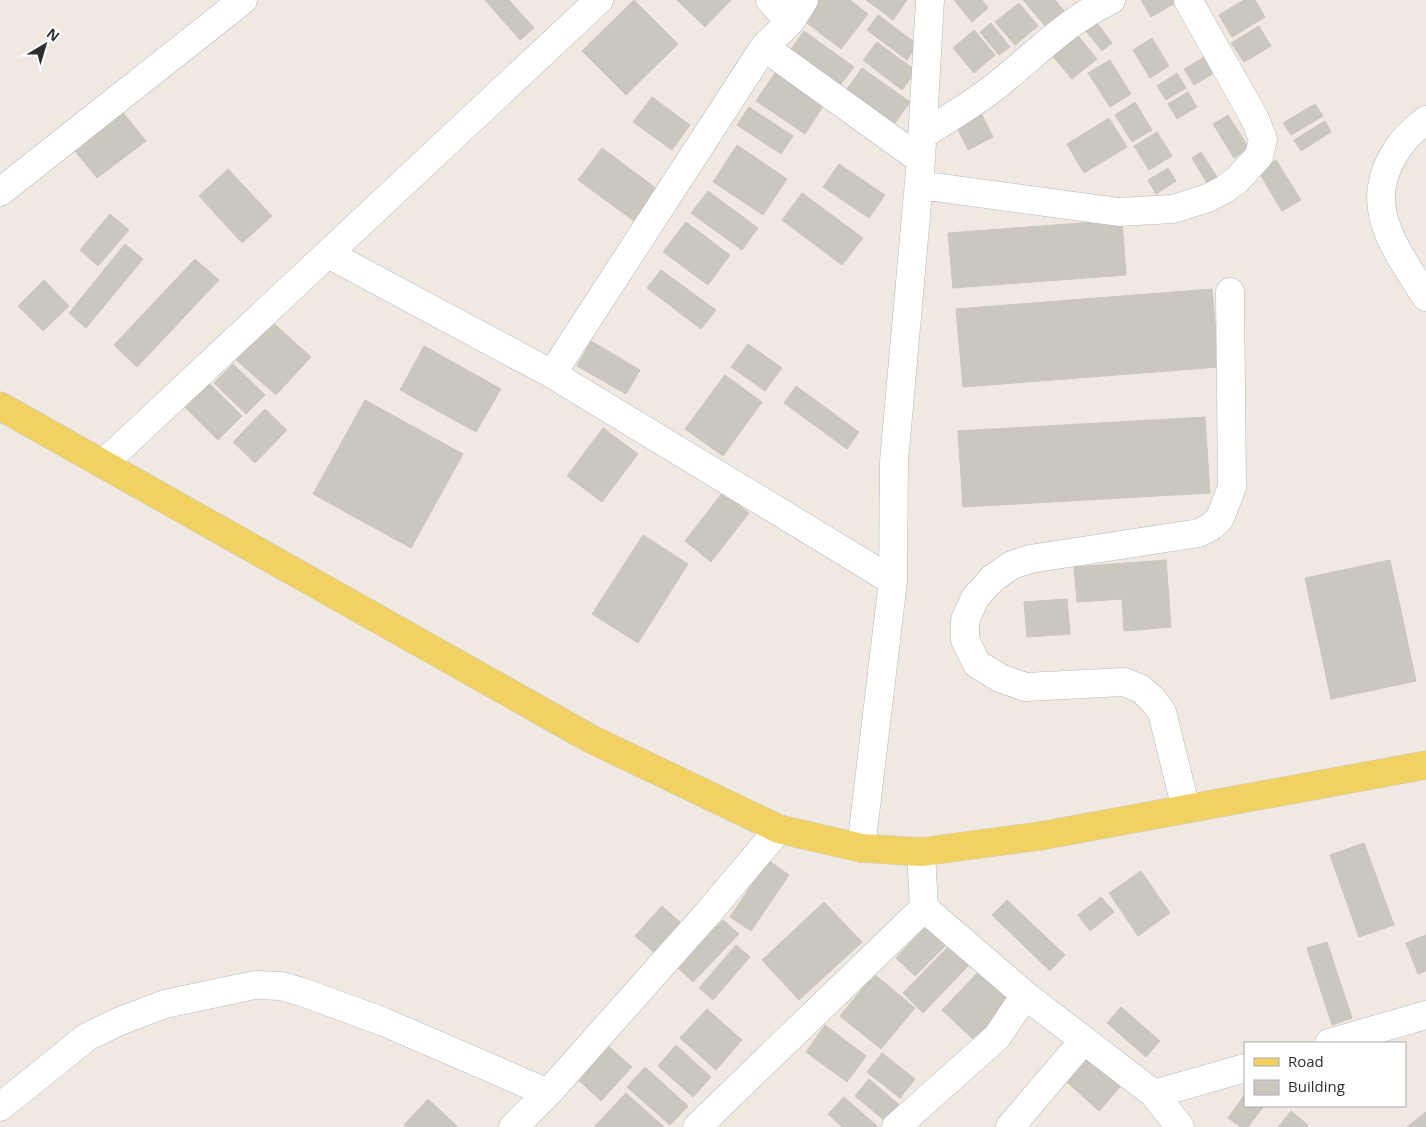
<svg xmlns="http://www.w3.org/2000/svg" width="1426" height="1127" font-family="'Open Sans',sans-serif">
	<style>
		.building { fill: #cbc7bf; stroke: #cbc5ba }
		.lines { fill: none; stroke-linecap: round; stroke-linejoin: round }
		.minor-casing { stroke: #b4b7c1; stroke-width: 29 }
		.major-casing { stroke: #c9c9c9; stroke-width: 29 }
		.minor { stroke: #fff; stroke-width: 28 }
		.major { stroke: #f2d163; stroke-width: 28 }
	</style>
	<rect width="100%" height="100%" fill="#efe9e1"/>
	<!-- building -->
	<path class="building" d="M485,0h24l25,28 -14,12z
		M634,0l44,44 -52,51 -44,-44z
		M677,0h54l-26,27z
		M818,0h32l18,14 -27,35 -38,-29z
		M866,0h41l-14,20z
		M954,0h28l6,8 -16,14z
		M1023,0h32l11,13 -19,15z
		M1141,0h35l1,2 -26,15z
		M1244,0h11l10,17 -33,20 -13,-22z
		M1019,3l19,23 -23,19 -20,-23z
		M1090,14l22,29 -10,8 -23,-29z
		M878,15l39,29 -10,16 -40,-30z
		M991,23l19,24 -11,8 -19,-23z
		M1259,26l12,20 -27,16 -13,-19z
		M974,30l21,25 -21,18 -21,-25z
		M804,31l50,36 -16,21 -49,-36z
		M1074,31l23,28 -25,20 -23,-27z
		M1152,38l17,28 -19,12 -17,-28z
		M877,42l39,29 -14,19 -39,-30z
		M1208,55l9,16 -23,14 -10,-16z
		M1110,60l21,34 -21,13 -22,-34z
		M862,68l48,34 -18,25 -48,-34z
		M775,73l49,32 -19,29 -49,-33z
		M1177,73l9,15 -20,12 -9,-14z
		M1188,92l9,15 -20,12 -9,-15z
		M652,97l38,28 -18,25 -39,-28z
		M1135,102l17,28 -20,12 -17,-27z
		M1315,104l8,12 -32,19 -8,-12z
		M749,107l44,29 -12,18 -44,-29z
		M120,109l26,32 -49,37 -26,-32z
		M979,109l14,28 -25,13 -14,-29z
		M1228,115l21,33 -15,10 -21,-34z
		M1109,118l18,29 -43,26 -17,-29z
		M1325,121l6,11 -30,19 -7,-11z
		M1157,132l15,24 -23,14 -15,-24z
		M737,145l50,34 -24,36 -50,-33z
		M602,148l55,41 -23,32 -56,-41z
		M1201,152l16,25 -10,6 -15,-25z
		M1276,160l25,40 -19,11 -24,-40z
		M839,164l46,31 -16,23 -46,-31z
		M1168,168l8,13 -20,13 -8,-14z
		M228,169l44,47 -30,27 -43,-47z
		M708,191l50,37 -16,22 -51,-37z
		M802,193l61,45 -21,27 -60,-45z
		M110,214l19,16 -31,36 -18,-16z
		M1122,220l4,55 -173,13 -5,-55z
		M686,222l44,33 -22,30 -45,-33z
		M125,244l18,15 -57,69 -17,-15z
		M195,259l24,21 -82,87 -23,-22z
		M661,270l55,40 -15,19 -54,-41z
		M44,280l25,26 -26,25 -25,-25z
		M1212,289l7,78 -256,20 -7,-78z
		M270,320l41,37 -35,38 -41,-36z
		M591,341l49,29 -14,24 -49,-28z
		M748,344l34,24 -17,23 -34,-24z
		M424,346l77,43 -25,43 -76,-42z
		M233,364l32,31 -19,19 -32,-31z
		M725,375l37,27 -39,54 -38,-27z
		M208,382l34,34 -24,24 -34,-34z
		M796,386l63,46 -12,17 -63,-46z
		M365,400l98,54 -52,94 -98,-54z
		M265,409l22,21 -32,33 -22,-21z
		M1205,417l5,76 -247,14 -5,-76z
		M603,428l35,26 -36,48 -35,-26z
		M723,492l26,21 -38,49 -26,-21z
		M643,535l45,29 -50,79 -46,-29z
		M1166,560l5,67 -47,4 -2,-32 -45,3 -3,-35z
		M1390,560l26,121 -85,18 -26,-121z
		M1067,599l3,35 -43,3 -3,-35z
		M1364,843l30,82 -35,12 -29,-82z
		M768,860l21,15 -38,56 -21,-14z
		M1141,871l29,42 -32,23 -29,-43z
		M1101,897l13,15 -24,19 -12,-16z
		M1007,900l58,55 -15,16 -58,-56z
		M824,902l38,40 -63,58 -37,-40z
		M662,906l20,18 -26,30 -21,-18z
		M723,920l16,14 -46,48 -16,-15z
		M927,925l20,19 -32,32 -19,-18z
		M1426,935v36l-8,3 -12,-31z
		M1327,942l25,76 -20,7 -25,-77z
		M736,945l14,12 -37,43 -14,-12z
		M949,946l20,19 -46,48 -20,-20z
		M982,968l33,32 -40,41 -33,-31z
		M874,974l41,34 -34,41 -41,-33z
		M1121,1007l39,34 -14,16 -39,-34z
		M707,1009l35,31 -26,30 -36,-32z
		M825,1025l41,31 -19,26 -41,-30z
		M600,1039l32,28 -31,34 -31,-29z
		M676,1045l35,32 -18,20 -35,-31z
		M882,1053l33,26 -15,19 -33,-26z
		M1088,1059l32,28 -21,24 -32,-29z
		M645,1067l43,39 -18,19 -43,-38z
		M869,1079l35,30 -14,16 -35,-29z
		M626,1093l38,34h-67l-2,-1z
		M1245,1094v12h19l-16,21h-7l-13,-9z
		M844,1097l34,30h-36l-14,-13z
		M428,1099l30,28h-51l-3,-2z
		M1291,1111l17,14 -2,2h-28z
		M1426,1112v15h-19z"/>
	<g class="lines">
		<!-- minor casing -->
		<g class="minor-casing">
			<path id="minor" d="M770,0l20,22
				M764,47l157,113
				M1426,120c-8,7 -19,15 -25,24 -43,58 -8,101 25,153
				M923,135c24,-16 50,-31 73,-49 38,-30 70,-65 115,-86
				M919,185l200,27 54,-3 35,-11 17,-9 12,-9 22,-24 4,-17 -9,-22 -66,-117
				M0,192l243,-192
				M328,254l224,120 341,207
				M552,374l212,-327 26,-25 14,-22
				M103,464l496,-464
				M1186,809l-24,-97 -10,-13 -11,-10 -17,-7 -99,5 -25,-9 -23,-14 -12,-24v-20l10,-22 18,-20 19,-13 18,-6 169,-26 13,-7 8,-8 12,-31 -2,-195
				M861,848l32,-267 1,-120 27,-301 9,-160
				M1025,995l129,99 26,33
				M1329,1043l97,-28
				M1154,1094l91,-26
				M0,1107l87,-70 33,-16 45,-17 90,-19 26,1 21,6 82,30 164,71
				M513,1127l35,-34 160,-180 71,-84
				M697,1127l227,-219
				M896,1127l101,-90 28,-42 -101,-87 -3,-56
				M1010,1127l74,-87"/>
		</g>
		<!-- major casing -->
		<g class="major-casing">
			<path id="major" d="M0,406l591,333 188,90 82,19 60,4 119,-16 386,-71"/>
		</g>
		<!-- minor -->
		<use href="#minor" class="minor"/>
		<!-- major -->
		<use href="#major" class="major"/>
	</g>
	<!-- legend -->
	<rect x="1244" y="1042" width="162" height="65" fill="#ffffff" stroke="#ababab"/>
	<rect x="1254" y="1058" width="25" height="8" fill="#f2d163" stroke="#ababab"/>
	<text x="1288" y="1067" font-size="15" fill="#2e2e2e">Road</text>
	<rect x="1254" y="1080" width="25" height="15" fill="#cbc7bf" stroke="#ababab"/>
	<text x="1288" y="1092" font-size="15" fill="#2e2e2e">Building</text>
	<!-- north arrow -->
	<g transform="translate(45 45) rotate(38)" stroke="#ffffff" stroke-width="4" paint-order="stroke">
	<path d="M0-4L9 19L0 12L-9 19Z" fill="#2e2e2e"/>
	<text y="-8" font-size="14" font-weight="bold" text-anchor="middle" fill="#2e2e2e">N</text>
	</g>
</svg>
